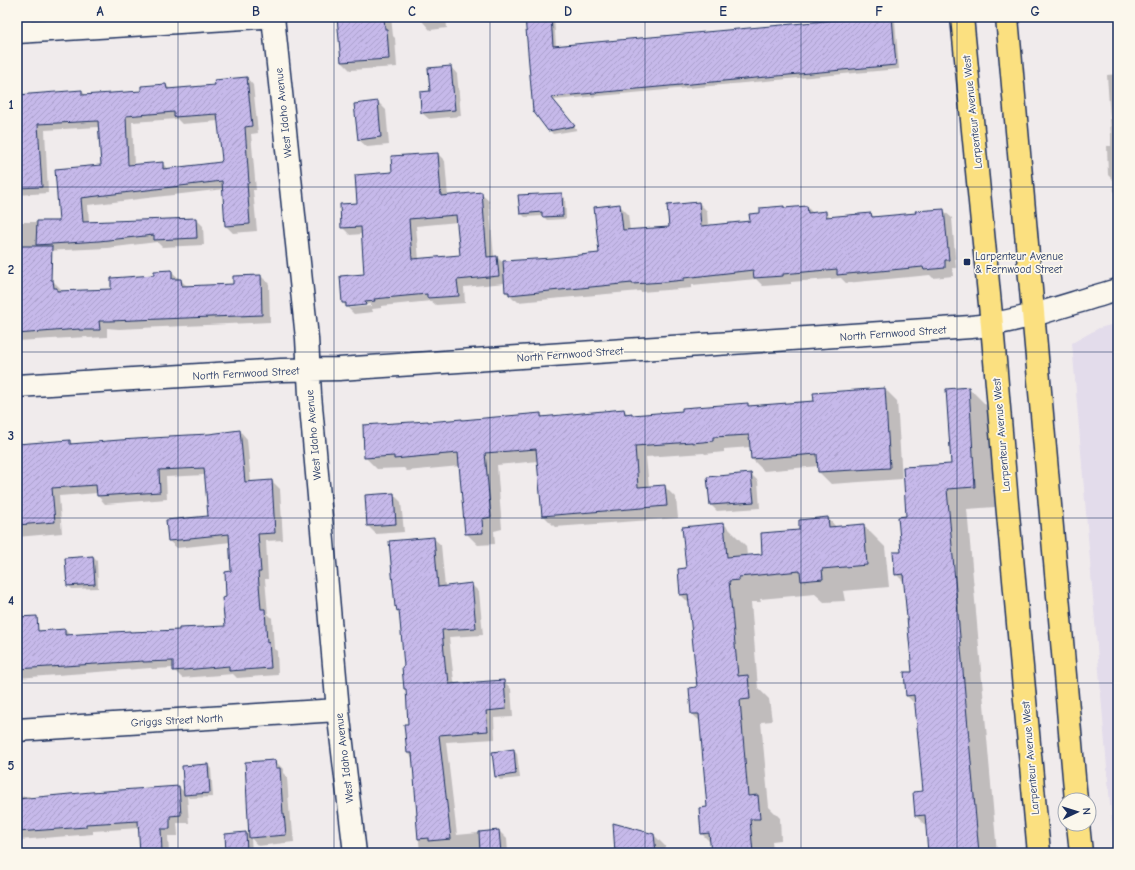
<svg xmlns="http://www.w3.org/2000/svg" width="1135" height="870" font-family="'Comic Neue',sans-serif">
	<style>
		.built { fill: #e3dceb }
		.shadow { fill: #0003; fill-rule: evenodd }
		.building { fill: url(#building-hatch); stroke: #1b2f5e; fill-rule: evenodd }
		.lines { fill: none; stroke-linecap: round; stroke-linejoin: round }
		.minor-casing { stroke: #1b2f5e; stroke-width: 25 }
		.major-casing { stroke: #1b2f5e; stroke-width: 25 }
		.minor { stroke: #fbf7ec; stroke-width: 22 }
		.major { stroke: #fbe080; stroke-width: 22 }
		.grid { fill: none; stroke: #1b2f5e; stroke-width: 1; stroke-opacity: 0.55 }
		.poi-dot { fill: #1b2f5e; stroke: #fbf7ec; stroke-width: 1.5 }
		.labels { text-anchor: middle; stroke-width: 3.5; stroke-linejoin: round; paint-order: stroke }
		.street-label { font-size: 11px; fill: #1b2f5e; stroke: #fbf7ec }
		.poi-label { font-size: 11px; fill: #1b2f5e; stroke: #fbf7ec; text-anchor: start }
		.neatline { fill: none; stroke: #1b2f5e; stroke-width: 1.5 }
		.grid-label { font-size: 13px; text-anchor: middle; font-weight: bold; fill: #1b2f5e }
	</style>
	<defs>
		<pattern id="building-hatch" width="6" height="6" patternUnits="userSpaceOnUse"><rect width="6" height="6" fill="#c6b9ea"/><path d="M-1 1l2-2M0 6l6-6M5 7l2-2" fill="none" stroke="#aa9fcb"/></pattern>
	</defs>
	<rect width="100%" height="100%" fill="#f0ebec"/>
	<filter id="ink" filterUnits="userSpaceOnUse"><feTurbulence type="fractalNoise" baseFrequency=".025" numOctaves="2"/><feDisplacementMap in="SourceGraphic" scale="8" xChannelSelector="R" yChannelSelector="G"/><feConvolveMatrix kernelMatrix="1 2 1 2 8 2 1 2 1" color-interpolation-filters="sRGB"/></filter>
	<g filter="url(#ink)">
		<!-- built -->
		<path class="built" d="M1118,323v530h-4l-42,-510 27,-15z"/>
		<!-- shadow -->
		<path class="shadow" d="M338,17h53l2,19 2,2 2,29 -47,3 -8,-8z
			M422,17h24l1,11 -17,2 -7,-8z
			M526,17h28l2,30 324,-30h12l3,3 4,49 -345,31 23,30 -24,4 -4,-4z
			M451,67l6,7 4,42 -32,3 -7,-6 9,-21z
			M1118,74v122l-4,-5 -1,-11 -5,-5 -1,-29h4v-10l-4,-61z
			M247,78l6,7 5,48 -7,1 5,56h-3l4,41 -24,2 -7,-7 -2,-37 -136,16 1,18 107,-4 7,7 1,19 -42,2 -5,-5 -50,6 -63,3 -27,-5v-24h43l42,-56 -3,-39 -54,3 3,63 -31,2v-99l65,-5 4,5 56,-4 24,-7 4,4 46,-3zM177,119l5,5 37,-3 4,40 -1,2 -54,6 -6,-6 -28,2 -2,-43z
			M378,102l8,8 3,35 -22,2 -9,-8z
			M438,154l7,7 3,36 33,-3 8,7 5,56h3l7,7 96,-10 20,-48 8,8 2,17 41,-3 28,-25 8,8 1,15 43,-4 10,-8 23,-7 2,2 21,-2 6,6 13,-1 5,6 40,-4 4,4 68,-8 9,8 4,50h-4l1,8 -20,2 -3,-3 -84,8 -5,-5 -50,4v2l-28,2 -7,-7 -64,6v3l-51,4 -1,-1 -122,11 -2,-2h-2l-8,-8 -1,-9 -41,4 1,16 -29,2 -5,-4 -50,5v2l-9,1 1,3 -19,2 -11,-11 22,-28 -3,-41 -12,1 -8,-8 16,-23 35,-31zM458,222l3,34 -42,4 -3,-34zM371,304v2l-22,2v-2z
			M561,194l4,4 1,21 -19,1 -4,-4 -18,1 -4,-4z
			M171,271l17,16 46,-2 27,-9 8,8 1,38 -151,7 -12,-1v9l-19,1 -1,-1 -70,4v-58l36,-2 8,8v3l51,-2z
			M969,388l20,20 6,99 -28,2 30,344h-68l-2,-26 -11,-11 8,-24 -8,-87 -9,-9 6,-24 -8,-89 -9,-9 6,-21 5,-36 45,-52z
			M885,389l12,12 5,78 -71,5 -12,-12v-6l-55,5 -12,-12 -1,-12 -27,2v3l-19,2 -1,-1 -58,4 3,30 15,-1 12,12 2,20 -123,9 -12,-12 -5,-54 -41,4 5,64 -8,2 1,13 -17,1 -12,-12 -6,-67 -53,5 -3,-3 -27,1 -12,-12 64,-34 112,-9 3,4 80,-8 4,4h4l1,2 50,-4 64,-8 3,3 65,-5z
			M240,431l7,8 4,44 21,-2 8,8 3,51 -17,1 2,38h-3l3,35 4,4 2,31 3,2 1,24 -41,3 -4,-4 -51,4 -8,-8v-2l-22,1 -1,-1 -134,10v-47l48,-1 5,5 61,-2 95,-6 1,-29 5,-26 -1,-30 -54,6 -8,-7 40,-25 -4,-41 -39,2 1,22 -62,5 -7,-8v-3l-39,3 3,37 -45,4v-92l53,-4 3,4 136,-10z
			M751,474l7,7 2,27 -43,3 -6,-6z
			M393,494l8,8 3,30 -28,2 -8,-8z
			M828,518l9,10 26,-3 22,22 4,40 -46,4 2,10 -21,1 -9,-8 -55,5 1,3h-10l7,86 11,11 3,22 -11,1 8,85 11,11 1,22 -9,1 1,12h-61l-1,-10 -9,-9 6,-26 -7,-86 -9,-8 6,-26 -8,-84 -9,-9 6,-26 37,-45 22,22 1,10 17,-1 36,-24z
			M433,538l8,7 4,42 26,-3 8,8 4,43 -34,2 5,44 1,4 49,-4 7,8 2,28 -19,1 1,21 -49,3 11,93 42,-4 8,8 1,14h-88l-3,-37h1l-5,-58 -5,-5 -3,-28h4l-2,-35 -2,-1v-22l-4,-54 -5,-7z
			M93,557l4,4 1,27 -26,1 -4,-4z
			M513,750l4,4 3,24 -20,2 -4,-4z
			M275,761l8,8v4l4,4 3,44 2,2 2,19 -36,4 -7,-8 1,15h-25l-1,-18 21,-2 3,3z
			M208,765l3,4 2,28 -24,1 -2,-2 2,27h-12l1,13h-10l1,17h-28l-2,-25 -46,3v3l-74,6 -2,-1v-42l12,-1 2,2 148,-11 6,6z
			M654,835l11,11 1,7h-50z"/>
		<!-- building -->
		<path class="building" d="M337,17h47l1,12h2l2,30 -48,3z
			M525,17h26l2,29 316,-29h23l4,48 -345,32 24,29 -27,5 -15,-20z
			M451,66l4,44 -34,3 -1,-21 10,-1 -2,-23z
			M247,77l5,49 -7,1 4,56h-2l3,41 -25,2 -3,-45 -141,17 2,24 113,-4 1,20 -43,2v-5l-55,6 -63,4 1,-24h22l-4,-52 46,-4 -3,-44 -60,3 4,63 -25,1v-93l65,-5v5l59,-4v-5l25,-2 1,5 48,-4 -1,-5zM174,112v5l43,-3 5,46 -1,1v1l-58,7v-7l-35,3 -2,-49z
			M378,101l3,36 -23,3 -4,-36z
			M438,153l3,43 41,-4 5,65 10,-1 2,20 -42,4 2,16 -32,2v-4l-53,5 1,2 -10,1 1,3 -20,2v-4h-4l-2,-27 24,-2 -3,-47 -20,1 -1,-24 17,-1 -2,-28 37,-3 -1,-16zM456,215l4,40 -48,4 -3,-40z
			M562,193l1,23 -21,1v-5l-22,2 -2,-19z
			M699,202l2,24 49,-5 -1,-7 11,-1v-5l24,-2v2l23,-2 1,7 18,-2v6l45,-4 1,4 44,-4 -1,-2 29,-2 5,51h-4v8l-21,2 -1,-3 -86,8v-6l-54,5v2l-29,2 -1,-8 -69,8v2l-19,2 -33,2v-1l-123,12v-3h-4l-2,-31 48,-3 48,-5 -5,-46 26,-3 3,26 46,-3 -2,-22z
			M17,246h35l-1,34h2l1,8h3v3l54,-2v-11l43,-3v-4l18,-1v9h9l1,7 51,-2v-8l28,-1 1,40 -152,6h-11l1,9h-21v-1l-62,5z
			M969,387l6,100 -28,2 32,364h-51l-3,-38 -10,1 -2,-24 10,-1 -9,-96 -8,1 -2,-24h8l-9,-98 -8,1 -2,-23h8l-3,-35 8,-1 -3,-49 48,-3 -5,-75z
			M885,388l5,80 -72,4 -1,-18 -66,5 -2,-24 -36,2v4l-21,2v-1l-57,4 3,41 27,-2 2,21 -125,10 -6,-67 -51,4 6,64 -9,2 1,14 -18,1 -7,-81 -64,6v-3l-30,2 -1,-33 65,-4v1l34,-3v1l79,-7v4l83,-8 1,5 7,-1v2l50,-4v-3l66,-5v3l66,-5 -1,-8z
			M240,430l5,52 27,-2 3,53 -17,1 3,38h-3l3,37h4l2,34 2,-1 2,26 -42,3v-5l-56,5v-10l-30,1v-1l-126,8v-52l20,-1 1,15 27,-2v6l65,-4v1l49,-2v-2l46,-2 -3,-28 4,-1 -1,-25 6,-1 -2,-37 -39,4v1l-22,2 -2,-21 42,-4 -4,-48 -45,2 1,22 -63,4 -1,-11 -44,3 3,34 -38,3v-81l53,-4v4l50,-4 49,-3v-1l40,-2z
			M751,473l3,29 -44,3 -3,-28z
			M394,493l2,31 -29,2 -2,-31z
			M828,517l1,10 35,-3 3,41 -45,4 1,10 -22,2 -1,-10 -61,6v3l-10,1 9,95 10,-1 2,24 -10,1 8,96 10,-1 2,24h-10l3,34h-42l-2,-20 -8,1 -2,-26 8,-1 -8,-93h-8l-2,-26 8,-1 -9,-93 -8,1 -2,-26 8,-1 -4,-41 42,-4 3,34 35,-3 -1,-21 38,-3v-10z
			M434,537l4,50 34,-4 4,45 -34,2 4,44h2l1,10 55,-4 2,29 -20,2 2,20 -49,4 12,104 -23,2v-3l-10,1 -2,-24h1l-5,-62h-5l-3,-29h4l-2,-35h-2l-2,-22 2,-1 -5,-56 -2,1 -1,-5 -1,1 -6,-66z
			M93,556l2,28 -28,2 -2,-28z
			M514,749l2,25 -21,3 -3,-25z
			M275,760l1,8h4l3,46h1l2,21 -37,3 -4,-76z
			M208,764l2,29 -26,2 -2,-29z
			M179,786l2,29 -11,1v13h-9l1,24h-22l-2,-32 -52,3v3l-69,5v-33l74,-7z
			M613,823l41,11 2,19h-41z
			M499,830l2,23h-21l-1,-21z
			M246,832l1,20 -21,1 -1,-19z"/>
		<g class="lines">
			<!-- minor casing -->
			<g class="minor-casing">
				<path id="minor" d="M273,17l34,321 3,57 28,315 17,143
					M17,32l245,-15
					M17,386l264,-16 58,-1 632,-42c51,-5 98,-24 147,-37
					M17,730l321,-20"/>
			</g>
			<!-- major casing -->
			<g class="major-casing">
				<path id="major" d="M962,17l30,308 15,178 32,350
					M1007,17l69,783
					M1078,824l3,29"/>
			</g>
			<!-- minor -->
			<use href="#minor" class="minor"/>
			<!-- major -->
			<use href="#major" class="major"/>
		</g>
	</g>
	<!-- grid -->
	<path class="grid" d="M178,17v836M334,17v836M490,17v836M645,17v836M801,17v836M957,17v836M17,187h1101M17,352h1101M17,518h1101M17,683h1101"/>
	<!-- markers -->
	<rect class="poi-dot" x="963" y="258" width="8" height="8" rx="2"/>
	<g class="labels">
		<!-- street labels -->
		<g class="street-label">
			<text transform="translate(972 112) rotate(-96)" y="4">Larpenteur Avenue West</text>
			<text transform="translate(283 113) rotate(-96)" y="4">West Idaho Avenue</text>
			<text transform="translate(893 333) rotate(-4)" y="4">North Fernwood Street</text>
			<text transform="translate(570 354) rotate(-4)" y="4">North Fernwood Street</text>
			<text transform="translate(246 373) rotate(-3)" y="4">North Fernwood Street</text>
			<text transform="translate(313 435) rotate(-95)" y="4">West Idaho Avenue</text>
			<text transform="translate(1001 435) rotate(-95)" y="4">Larpenteur Avenue West</text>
			<text transform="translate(177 720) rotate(-3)" y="4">Griggs Street North</text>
			<text transform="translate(344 758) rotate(-97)" y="4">West Idaho Avenue</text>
			<text transform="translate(1030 758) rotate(-95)" y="4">Larpenteur Avenue West</text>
		</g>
		<!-- poi labels -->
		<g class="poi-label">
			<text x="975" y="260">Larpenteur Avenue<tspan x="975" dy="13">&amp; Fernwood Street</tspan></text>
		</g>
	</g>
	<!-- margin -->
	<rect width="1135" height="870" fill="none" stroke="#fbf7ec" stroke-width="44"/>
	<!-- north arrow -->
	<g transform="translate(1077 812) rotate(86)"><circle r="19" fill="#fbf7ec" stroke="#a1a7b3"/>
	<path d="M0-3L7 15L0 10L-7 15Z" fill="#1b2f5e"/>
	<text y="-6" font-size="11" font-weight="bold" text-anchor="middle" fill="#1b2f5e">N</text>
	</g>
	<rect x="22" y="22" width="1091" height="826" class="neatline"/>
	<g class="grid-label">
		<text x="100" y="16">A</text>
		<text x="256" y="16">B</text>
		<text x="412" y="16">C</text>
		<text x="568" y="16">D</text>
		<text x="723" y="16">E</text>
		<text x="879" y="16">F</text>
		<text x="1035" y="16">G</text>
		<text x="11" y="109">1</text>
		<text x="11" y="274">2</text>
		<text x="11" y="440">3</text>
		<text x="11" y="605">4</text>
		<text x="11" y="770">5</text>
	</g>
</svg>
